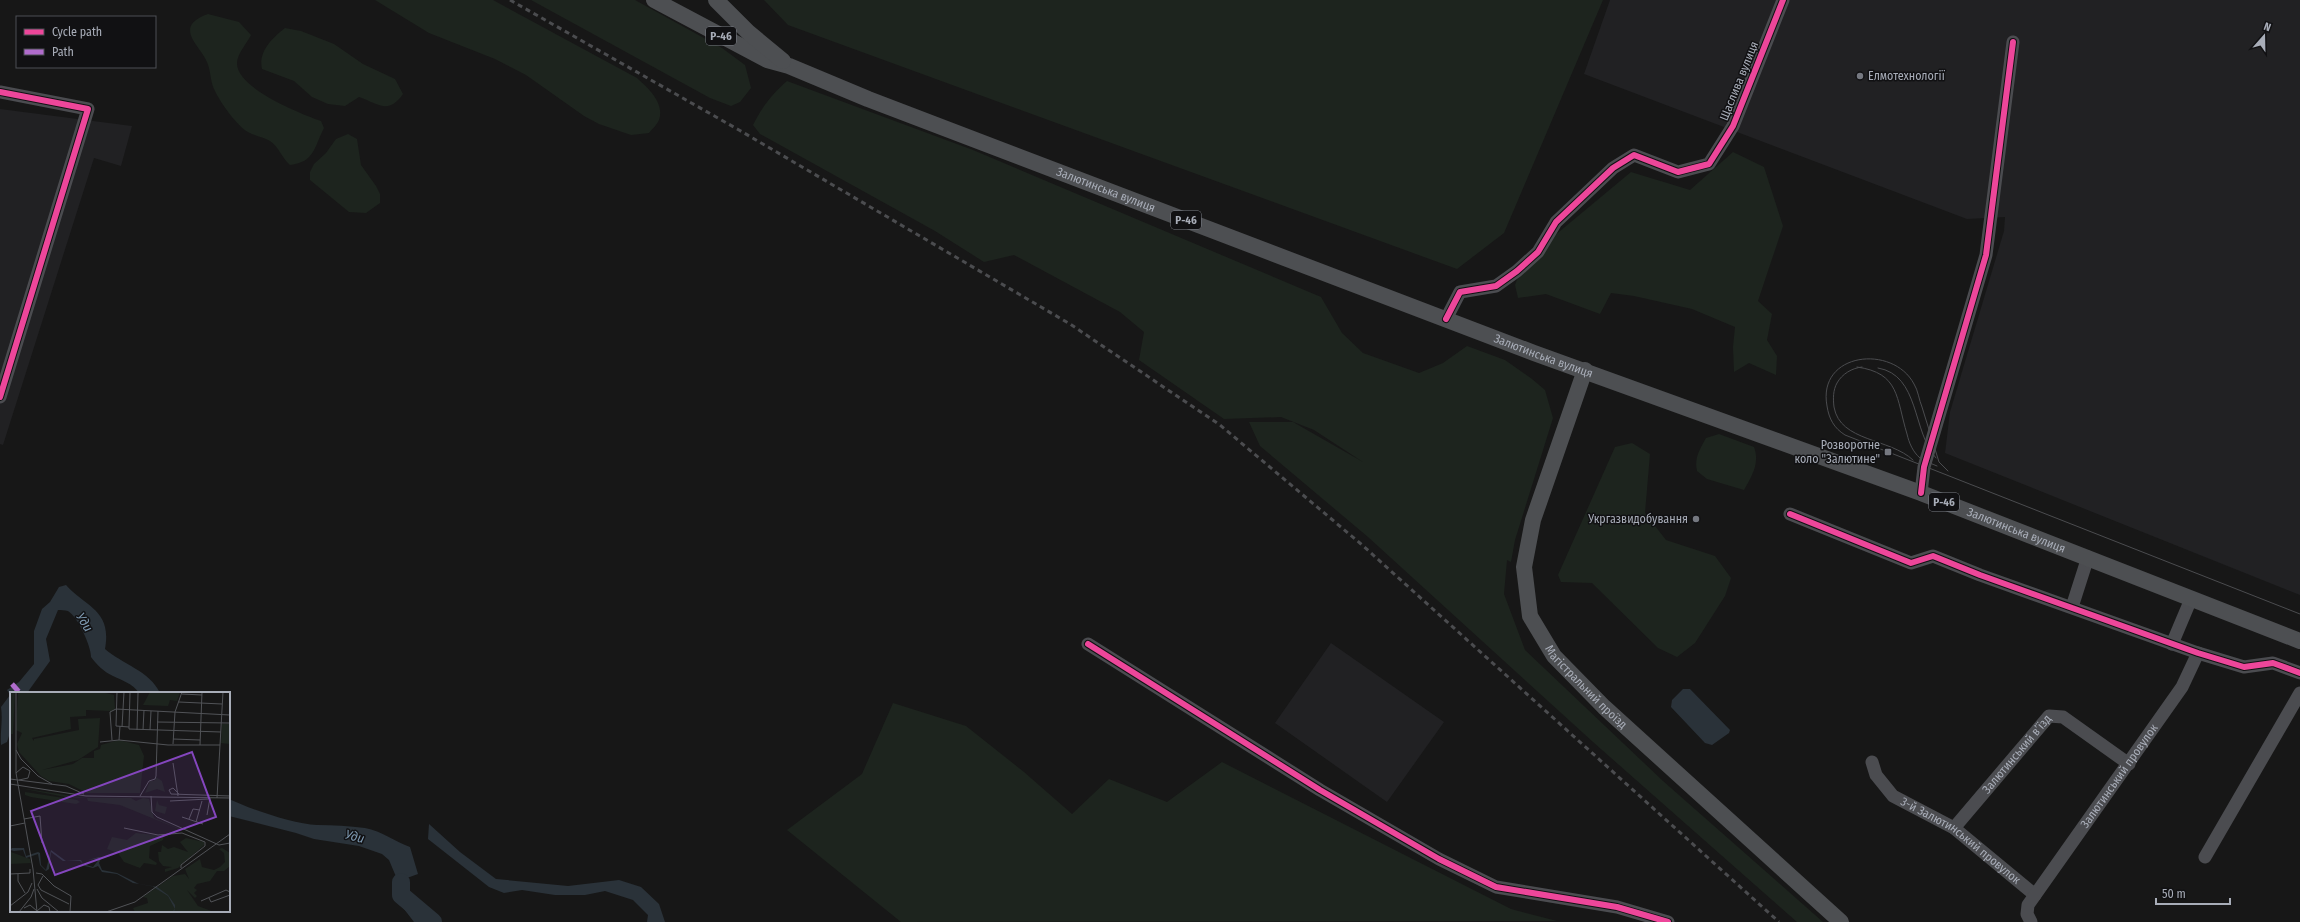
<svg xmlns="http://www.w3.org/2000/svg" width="2300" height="922" font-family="'Fira Sans Condensed',sans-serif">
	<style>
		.built { fill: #212123 }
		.green { fill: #1d241e }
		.water { fill: #2a3239 }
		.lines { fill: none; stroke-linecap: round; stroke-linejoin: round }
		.river { stroke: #2a3239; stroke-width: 18 }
		.minor { stroke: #4b4c50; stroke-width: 13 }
		.major { stroke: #4d4f52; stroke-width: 16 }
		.tram { stroke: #4b4c4f; stroke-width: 1 }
		.rail { stroke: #4b4c4f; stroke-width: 3; stroke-dasharray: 5 4; stroke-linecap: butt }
		.quiet { stroke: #b06ccc; stroke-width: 5; stroke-dasharray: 10 5; stroke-linecap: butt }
		.cycleway-casing { stroke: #111113; stroke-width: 8 }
		.cycleway { stroke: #ed469a; stroke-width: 6 }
		.poi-dot { fill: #757880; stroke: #111113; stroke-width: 1.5 }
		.labels { text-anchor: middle; stroke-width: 3; stroke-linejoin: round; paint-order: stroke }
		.shield { fill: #111113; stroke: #7b7e86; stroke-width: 1 }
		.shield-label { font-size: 11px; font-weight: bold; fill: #a8adb8 }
		.poi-label { font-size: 12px; fill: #a8adb8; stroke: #111113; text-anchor: end }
		.street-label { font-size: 12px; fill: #a8adb8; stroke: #111113 }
		.water-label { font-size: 13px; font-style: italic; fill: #7f9bb3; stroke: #111113 }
		.inset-road { fill: none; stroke: #515357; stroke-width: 1 }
		.view { fill: #8446be; fill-opacity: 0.15; stroke: #8446be; stroke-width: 2 }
		.inset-edge { fill: none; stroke: #a8adb8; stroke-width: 2 }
	</style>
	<rect width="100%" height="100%" fill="#171717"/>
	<!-- built -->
	<path class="built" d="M1610,0h690v595l-355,-142 5,-41 54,-181 1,-14 -38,2 -383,-145z
		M0,109l132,17 -11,40 -27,-8 -91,287 -3,-1z
		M1331,643l113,79 -57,80 -112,-79z"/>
	<!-- green -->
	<path class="green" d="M375,0h118l144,78c11,10 28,25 22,42 -2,5 -7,9 -10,13l-18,2 -32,-11 -15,-8 -58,-41 -31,-16 -66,-26z
		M531,0h104l87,48 23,17 6,23 -11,14 -9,4 -21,-8z
		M764,0h839l-99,233 -47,36 -669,-244z
		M208,14l31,8 12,13c-4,8 -14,19 -14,28 -1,25 64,51 84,58l3,7c-10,19 -9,34 -34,37 -8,-7 -11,-18 -20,-24 -7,-4 -15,-5 -22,-9 -11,-6 -28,-30 -33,-41 -5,-9 -4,-20 -8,-29 -7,-17 -35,-35 1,-48z
		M285,28l16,3 33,13 29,20 32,15 8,15c-15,21 -24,10 -44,3l-14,9 -17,-2 -16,-7 -18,-16 -32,-12c-4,-17 10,-31 23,-41z
		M787,81l186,69 348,147 21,36 21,20 56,20 24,-10 24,-17 38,14 27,19 13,11 8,28 -38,122 -4,22 -4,-2 -3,34 21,56 138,131 160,141h-26l-204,-180 -225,-205 -108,-91 -11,-24h44l70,40 -49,-32 -33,-13 -57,2 -85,-59 5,-28 -24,-20 -106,-57 -30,7 -49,-31 -175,-97 -7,-9c9,-18 19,-31 34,-44z
		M348,134l9,5 4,26 15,21 4,8v9l-14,10 -17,-1 -39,-32v-8l4,-8 12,-11 10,-14z
		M1733,152l31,15 19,59 -25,75 14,13 -5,26 10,16 -1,19 -27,-12 -15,9 -1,-25 2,-20 -43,-18 -58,-13 -23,-3 -11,21 -54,-20 -28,4 -3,-13 9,-24 107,-89 59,18z
		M1719,434l35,13c6,16 -2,29 -10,43l-37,-11 -10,-8c-3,-13 3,-22 9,-33z
		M1632,443l18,11 -5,59 21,27 49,16 16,22 -6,18 -30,47 -18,14 -19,-9 -66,-65 -31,-1 -3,-7 57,-128z
		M893,703l73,23 58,46 48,42 37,-35 58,23 55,-40 289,147 46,12 -656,1 -114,-92 75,-56z"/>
	<!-- water -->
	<path class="water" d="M66,585c21,23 46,25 39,64 17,15 45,22 55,44h-21c-7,-10 -16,-12 -26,-17 -9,-4 -16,-11 -22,-19 0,-11 -13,-40 -23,-46 -3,-1 -7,-1 -10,-1l-12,29 4,22 -23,32h-16l-1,40 -3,9 -6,3c-1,-13 2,-25 0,-38l9,-12 -3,-5 12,-8 15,-18v-33l8,-22 8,-7 9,-15z
		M1683,689h7l40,41 -1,3 -17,12 -7,-2 -34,-36 1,-7z
		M229,799c21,10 64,25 88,26 16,0 32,1 48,3 17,3 30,14 45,19l8,27 -11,4 -2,17 9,13 14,14h-14l-20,-26 3,-17 -8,-19 -7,-6 -23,-8 -45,-7 -18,-6 -67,-17z
		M429,824l31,28 36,27 72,7 51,-6 22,7 18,17 6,18h-18l1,-7 -15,-15 -28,-9 -20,4h-30l-33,-5 -18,3 -15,-6 -61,-48z"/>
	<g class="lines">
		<!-- river -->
		<path class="river" d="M401,882v13l32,27"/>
		<!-- minor -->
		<g class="minor">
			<path d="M0,92l88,17 -88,288"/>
			<path d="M1446,319l14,-27 36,-6 21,-15 21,-19 18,-30 57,-54 21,-13 44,17 31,-8 24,-38 50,-126"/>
			<path d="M1921,493l3,-26 62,-212 27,-213"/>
			<path d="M1790,514l121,49 22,-7 47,19 218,78 46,14 29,-4 27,10"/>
			<path d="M2072,607l16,-50"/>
			<path d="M1088,644l232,146 119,69 57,28 121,20 51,15"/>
			<path d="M2172,644l19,-45"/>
			<path id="s1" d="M1872,762l4,13 17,21 61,32 81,67"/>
			<path id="s2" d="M1954,828l95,-112 14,1 66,47"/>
			<path d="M2205,857l95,-164"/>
			<path id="s3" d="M2031,922l-4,-8 1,-9 154,-218 16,-34"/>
		</g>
		<!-- major -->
		<g class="major">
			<path id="s4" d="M654,0l113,60 22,6 79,33 666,254 387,140 379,148"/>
			<path d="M716,0l32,32 35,29"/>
			<path id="s5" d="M1585,370l-52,150 -9,47 6,49 24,40 50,51 237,215"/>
		</g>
		<!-- tram -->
		<path class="tram" d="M1857,367c43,6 39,31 50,67 2,9 6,18 13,24 5,3 12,6 17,8
			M1862,367c-10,1 -20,7 -25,16 -4,7 -4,16 -3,24 6,35 56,31 79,53
			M1878,368c42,7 34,64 58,90
			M1948,471l-9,-9c-6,-18 -11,-37 -17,-55 -3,-7 -4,-17 -8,-23 -21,-40 -97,-32 -87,22 2,13 7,22 18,29l455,179"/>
		<!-- rail -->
		<path class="rail" d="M510,0l229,130 331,194 150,101 141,119 418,378"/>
		<!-- quiet -->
		<path class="quiet" d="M12,684l8,9"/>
		<!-- cycleway casing -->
		<g class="cycleway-casing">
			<path id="cycleway" d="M0,92l88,17 -88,288
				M1446,319l14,-27 36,-6 21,-15 21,-19 18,-30 57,-54 21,-13 44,17 31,-8 24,-38 50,-126
				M1921,493l3,-26 62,-212 27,-213
				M1790,514l121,49 22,-7 47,19 218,78 46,14 29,-4 27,10
				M1088,644l232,146 119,69 57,28 121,20 51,15"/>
		</g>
		<!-- cycleway -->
		<use href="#cycleway" class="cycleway"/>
	</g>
	<!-- markers -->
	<g class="poi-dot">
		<circle cx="1860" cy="76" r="4"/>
		<rect x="1884" y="448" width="8" height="8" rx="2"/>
		<circle cx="1696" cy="519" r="4"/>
	</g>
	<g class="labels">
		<!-- shield labels -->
		<g class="shield">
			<rect x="706" y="27" width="30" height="18" rx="3"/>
			<rect x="1171" y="211" width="30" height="18" rx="3"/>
			<rect x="1929" y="493" width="30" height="18" rx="3"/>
		</g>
		<g class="shield-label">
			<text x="721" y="40">Р-46</text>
			<text x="1186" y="224">Р-46</text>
			<text x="1944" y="506">Р-46</text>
		</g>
		<!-- poi labels -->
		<g class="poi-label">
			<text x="1868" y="80" text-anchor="start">Елмотехнології</text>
			<text x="1880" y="449">Розворотне<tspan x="1880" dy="14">коло "Залютине"</tspan></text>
			<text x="1688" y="523">Укргазвидобування</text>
		</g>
		<!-- street labels -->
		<g class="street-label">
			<text transform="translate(1739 81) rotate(-68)" y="4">Щаслива вулиця</text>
			<text dy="4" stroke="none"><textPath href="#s4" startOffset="491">Залютинська вулиця</textPath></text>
			<text dy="4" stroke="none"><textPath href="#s4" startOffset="959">Залютинська вулиця</textPath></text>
			<text dy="4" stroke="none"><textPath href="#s4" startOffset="1463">Залютинська вулиця</textPath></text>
			<text dy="4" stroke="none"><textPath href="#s5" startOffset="347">Магістральний проїзд</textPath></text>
			<text dy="4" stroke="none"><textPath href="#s2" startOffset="97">Залютинський в’їзд</textPath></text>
			<text dy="4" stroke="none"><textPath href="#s3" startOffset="176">Залютинський провулок</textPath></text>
			<text dy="4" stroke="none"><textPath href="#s1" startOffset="122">3-й Залютинський провулок</textPath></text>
		</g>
		<!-- water labels -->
		<g class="water-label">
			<text transform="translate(85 622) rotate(59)" y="5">Уди</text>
			<text transform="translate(355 836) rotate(15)" y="5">Уди</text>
		</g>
	</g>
	<!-- overview -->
	<g transform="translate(10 692)">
		<rect width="220" height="220" fill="#171717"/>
		<path d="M0,0h5l-2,42h-3zM8,0h83l13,3 1,14 -4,2 -25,-1v6l-16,1 1,12 -39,9 2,3v-2l45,-9 -1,-11 22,-1 -2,29 -20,13 -36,10 31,-6 9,-6h12v-7l6,-2 1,-4 18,-5 20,5 5,11 -4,37h-53l-18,-9 -20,-3 -8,-5 -22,-24 -2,-8 5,-11 -6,-3zM140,0h30l-3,9 -7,-1 -2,6 -25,-1zM212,32h8v20l-9,-1zM146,85l6,4 3,11 -8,-3 -12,4 5,-12h4zM10,96l66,10 -21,-1zM15,100l52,8 3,2 -4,2 -45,-7 -6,-2zM77,106h44l5,3 7,-3 6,1 5,19 52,22 -86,-35 -32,-4zM147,108l2,5 8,2 -2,7 -10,-3zM126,141l28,3 -1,4 -13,6 -1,12 8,5 -1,2 -12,-2 -4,5 -16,-6 -6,-9 -11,-4 5,-12 15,3zM176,146l18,4v3l-26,23 -13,4v-3l7,-2 -9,-1 -4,-5 -1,-9h3l1,-7 6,4 6,-2 14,5 -8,-10zM212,156l8,5v13l-6,5h-7l-7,10 -13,3 -3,4 3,2 -3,3 3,3 -2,2 -8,-8 11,16 16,6h-79l-2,-4 15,-5 -1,-5 -4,-1 30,-21 12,-2 4,5 -4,-10 15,-10 2,8 12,3 6,-3 5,-5 -1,-9 -5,-4zM1,160l19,7 1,4 -21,1z" fill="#1d241e"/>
		<path d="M2,156h12l2,8 12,-4 2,1 1,12 5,5 5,-20 15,11 15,-1 2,4 10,3 7,-9 -12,2 -6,-2 6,2 11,-3 2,1 -2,5 3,7 15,3 22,11 18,3 11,8 7,10v5l-3,2 3,-3 -7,-13 -16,-10 -19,-3 -16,-9 -15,-2 -4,-6 -5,2 -8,-2 -5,-5h-17l-12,-9 -2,17 -3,2 -6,-6 -2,-11 -12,4 -3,-8 -9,1 -4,-1z" fill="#2a3239"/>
		<path class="inset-road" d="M6,0v81l17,96 4,43M107,0l-1,34 13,1v2l92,3M115,0h19M172,2l20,1M169,10l43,2M147,30l72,1M112,35l2,-35M119,35l1,-34M127,38l1,-37M133,38l1,-20M140,38l1,-19M163,47l27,1M102,48l-2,-28 6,-3 114,6M109,48l1,-14M90,50l19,-2 49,5h52M163,52l2,-32 7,-20M190,53l2,-53M6,58l5,9 17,17 14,8M163,71l5,33M6,81l7,-6 7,4 -2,7 -9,2M0,87l56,7 18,8M0,92l76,12 144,2M169,102l-6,-6 -4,2 2,4 59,2M130,104l9,-15 6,-2 1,-3 2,-65M141,104l1,16 5,5 62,28 11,-2M207,106l6,-106M160,109l38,-2M197,123l3,-17M172,125l21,7M14,127l16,-3 2,27M179,127l4,-10 7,1M186,130l6,-21M0,134l15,-3M114,136l34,7 24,-2 23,9v4l-24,19v3M26,181l6,1 12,12 17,10 -1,16M0,182l20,-1v-4M8,182v7l7,12M33,184l-5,9 3,5 28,14M27,197l5,9 17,14M199,206l2,4 19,-7M191,209l25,-11 4,2M0,214l18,-14 4,-9M14,216l6,-3 7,6M27,219l7,-6 5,2 1,5M9,220l12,-15 3,-8M96,220l29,-10 95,-68"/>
		<path class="view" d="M182,60l24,65 -161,58 -24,-64z"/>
		<rect width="220" height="220" class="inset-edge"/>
	</g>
	<!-- legend -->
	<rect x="16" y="16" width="140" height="52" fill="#111113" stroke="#4d4f55"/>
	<rect x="24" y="29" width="20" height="6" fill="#ed469a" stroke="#4d4f55"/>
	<text x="52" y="36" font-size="12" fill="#a8adb8">Cycle path</text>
	<rect x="24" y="49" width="20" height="6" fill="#b06ccc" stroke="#4d4f55"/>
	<text x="52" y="56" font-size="12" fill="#a8adb8">Path</text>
	<!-- north arrow -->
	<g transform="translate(2264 36) rotate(20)" stroke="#111113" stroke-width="3" paint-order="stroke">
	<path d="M0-3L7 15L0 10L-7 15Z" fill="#a8adb8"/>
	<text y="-6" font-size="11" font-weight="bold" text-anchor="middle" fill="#a8adb8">N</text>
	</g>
	<!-- scale -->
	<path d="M2156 898v6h74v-6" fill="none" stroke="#a8adb8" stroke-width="2"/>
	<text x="2162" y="898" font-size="12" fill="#a8adb8" stroke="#111113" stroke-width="3" paint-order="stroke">50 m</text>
</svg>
